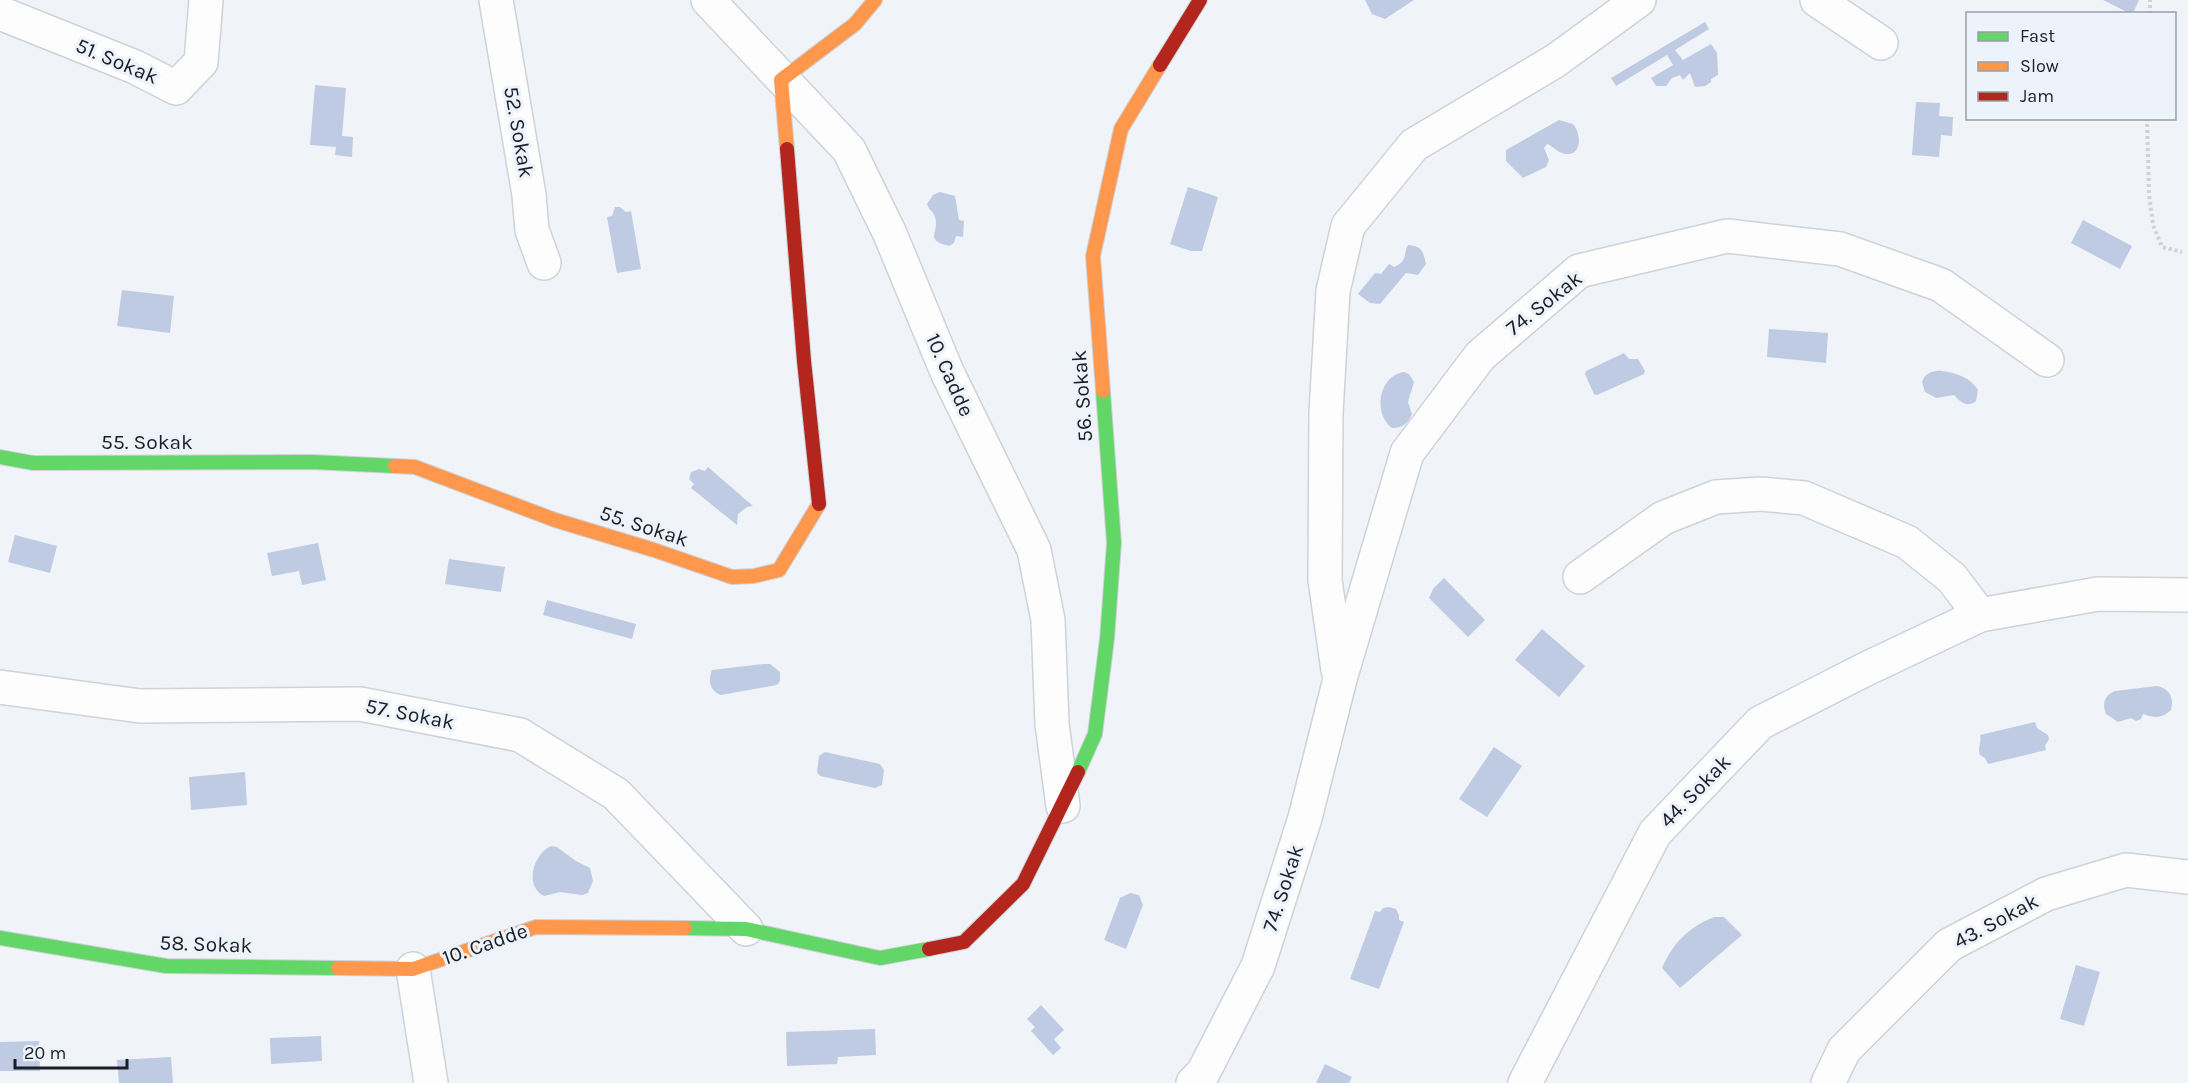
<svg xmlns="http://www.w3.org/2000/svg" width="2188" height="1083" font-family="Karla,sans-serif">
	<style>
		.water { fill: #becbe2 }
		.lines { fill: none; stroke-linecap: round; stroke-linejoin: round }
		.street-casing { stroke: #ced2d9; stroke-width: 36 }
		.fast-casing { stroke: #ced2d9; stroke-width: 16 }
		.slow-casing { stroke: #ced2d9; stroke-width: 16 }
		.jam-casing { stroke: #ced2d9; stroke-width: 16 }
		.path { stroke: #d0d2d4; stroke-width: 4; stroke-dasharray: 3 3; stroke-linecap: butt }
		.street { stroke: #fdfdfe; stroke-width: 33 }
		.fast { stroke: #63d668; stroke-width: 14 }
		.slow { stroke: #ff974d; stroke-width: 14 }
		.jam { stroke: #b3261e; stroke-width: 14 }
		.labels { text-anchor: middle; stroke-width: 6; stroke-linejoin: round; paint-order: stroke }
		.street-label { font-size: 21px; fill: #1a1e26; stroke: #edf3fb }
	</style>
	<rect width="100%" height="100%" fill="#f0f4f8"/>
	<!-- water -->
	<path class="water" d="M1365,0h49l-29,19 -13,-5z
		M2103,0h36l-6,13 -2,1z
		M1705,22l4,7 -34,21 8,10 28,-16 6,9 1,22 -7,4v3l-6,4 -10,1 -5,-14 -7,7 -3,-5 -8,3 -6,8h-10l-5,-8 22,-13 -6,-10 -51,31 -5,-8z
		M315,85l31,3 -4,48 11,1 -1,20 -17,-2 1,-8 -26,-2z
		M1916,102l24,1 -1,13 14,1 -1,19 -11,-1 -2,22 -27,-2z
		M1559,120l14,4c8,9 10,32 -8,30 -7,-1 -12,-8 -18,-10l-3,4 5,12 -3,7 -23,11 -17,-17v-11z
		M1188,187l30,10 -16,54h-11l-21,-7z
		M940,192l15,4 4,24 5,1 -1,16 -7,-1 -2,7 -5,3c-26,-6 -9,-13 -14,-29 -2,-6 -6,-7 -8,-13l6,-9z
		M615,207h5l6,5 5,-1 10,58 -24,4 -10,-56 5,-1z
		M2083,220l49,26 -12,23 -49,-26z
		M1408,245c14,1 15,6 18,19l-8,11 -12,-2 -26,31 -10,-1 -12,-9 17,-21 6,1 8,-10 5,3c15,-7 8,-11 14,-22z
		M122,290l52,6 -4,37 -53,-7z
		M1769,329l59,4 -2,30 -59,-6z
		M1624,353l5,6h9l7,12 -1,3 -47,21 -3,-1 -9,-20 1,-3z
		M1942,371c14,2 28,6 36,19l-2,11c-9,7 -16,1 -22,-6l-18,3 -11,-6 -3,-10c3,-9 11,-12 20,-11z
		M1404,372l5,2 5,8 -6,20 4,12c-4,10 -10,14 -20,14 -19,-14 -14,-52 12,-56z
		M708,467l45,39 -6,1 -9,7 -1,11 -46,-37 3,-4 -5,-5 2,-7 8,-3 6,2z
		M15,535l42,11 -7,27 -42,-11z
		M318,543l8,37 -24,5 -3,-14 -27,5 -5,-23z
		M449,559l56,8 -4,25 -56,-8z
		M1444,578l41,42 -17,17 -39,-39 4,-9z
		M547,600l89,24 -4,15 -89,-24z
		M1542,629l43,37 -26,31 -44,-37z
		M763,664h7l10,8v9l-3,4 -56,10c-12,-5 -13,-14 -9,-25z
		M2157,686c13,3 17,11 14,24 -10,9 -16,8 -28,4l-2,5 -5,2 -5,-3 -13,4 -12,-8c-4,-11 -2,-18 9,-23z
		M2035,722l2,6 11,7 1,4 -4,7 1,4 -58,14 -3,-6 -5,-3c-3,-7 2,-12 0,-20z
		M1494,747l28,19 -35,51 -28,-18z
		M825,752l55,12 4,6 -2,15 -7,3 -55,-12 -3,-4 2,-16z
		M245,772l2,33 -56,5 -2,-33z
		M551,846l6,1 19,14 14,7 3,13 -5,12 -6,2 -22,-3 -16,4c-20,-10 -11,-42 7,-50z
		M1130,893l9,2 4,10 -17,44 -22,-9 16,-42z
		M1389,907l7,2 3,6v5l5,2 -25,67 -29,-10 25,-68 5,1 3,-4z
		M1714,917h10l18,18 -62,53 -18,-20c11,-25 27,-41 52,-51z
		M2076,965l24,7 -16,54 -24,-7z
		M1041,1005l23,25 -10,9 7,9 -8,7 -22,-24 4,-4 -8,-8z
		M875,1029l1,26 -38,2 -1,7 -50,2 -1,-34z
		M321,1036l1,25 -51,3 -1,-26z
		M39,1041l1,30h-40v-29z
		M171,1057l2,26h-54l-2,-23z
		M1325,1064l27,13 -3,6h-33z"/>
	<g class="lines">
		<!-- street casing -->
		<g class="street-casing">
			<path id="street" d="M496,0l33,195 3,35 12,33
				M708,0l141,150 41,84 57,138 87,178 14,70 4,104 11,82
				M1817,0l64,43
				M0,13l135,54 41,21 25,-26 5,-62
				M1580,577l83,-59 53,-21 45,-3 43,4 103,44 45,36 28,37
				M1338,670l-13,-90 1,-167 7,-122 15,-65 66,-81 141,-84 84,-61
				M0,687l140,19 220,-2 160,31 96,59 130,135
				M413,969l18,114
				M1193,1083l10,-10 55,-107 47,-148 35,-139 67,-226 73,-97 99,-85 148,-35 113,13 101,36 106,75
				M1525,1083l130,-250 105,-110 106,-54 114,-54 118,-21 90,1
				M1828,1083l16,-33 105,-105 97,-51 80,-24 62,7"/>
		</g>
		<!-- fast casing -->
		<g class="fast-casing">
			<path id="fast" d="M0,457l33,6 279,-1 83,4
				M1078,772l17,-38 12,-95 7,-96 -11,-152
				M685,928l61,1 134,29 49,-9
				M0,938l166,28 172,2"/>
		</g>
		<!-- slow casing -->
		<g class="slow-casing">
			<path id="slow" d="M787,149l-6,-69 74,-56 20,-24
				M1103,391l-10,-135 28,-127 39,-64
				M395,466l20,1 140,53 99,30 78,27 22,-1 25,-6 40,-66
				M338,968l75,1 123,-42 149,1"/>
		</g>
		<!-- jam casing -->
		<g class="jam-casing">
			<path id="jam" d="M1160,65l40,-65
				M787,149l17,212 15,143
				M929,949l35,-7 59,-58 55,-112"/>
		</g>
		<!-- path -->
		<path class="path" d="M2150,14v-14
			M2147,118l2,76 4,31 9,22 20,5"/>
		<!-- street -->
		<use href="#street" class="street"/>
		<!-- fast -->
		<use href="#fast" class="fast"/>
		<!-- slow -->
		<use href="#slow" class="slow"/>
		<!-- jam -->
		<use href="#jam" class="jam"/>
	</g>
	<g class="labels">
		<!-- street labels -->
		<g class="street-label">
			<text transform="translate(117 61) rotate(23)" y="7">51. Sokak</text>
			<text transform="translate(519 132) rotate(80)" y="7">52. Sokak</text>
			<text transform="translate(1544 303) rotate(-38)" y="7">74. Sokak</text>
			<text transform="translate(950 375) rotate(66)" y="7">10. Cadde</text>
			<text transform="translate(1082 396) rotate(-94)" y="7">56. Sokak</text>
			<text x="147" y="449">55. Sokak</text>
			<text transform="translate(644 526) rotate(18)" y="7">55. Sokak</text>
			<text transform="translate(410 714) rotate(11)" y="7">57. Sokak</text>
			<text transform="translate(1695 791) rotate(-46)" y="7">44. Sokak</text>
			<text transform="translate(1283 888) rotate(-72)" y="7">74. Sokak</text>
			<text transform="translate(1996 921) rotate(-28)" y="7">43. Sokak</text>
			<text transform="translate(206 944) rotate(2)" y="7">58. Sokak</text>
			<text transform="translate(485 944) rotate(-19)" y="7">10. Cadde</text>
		</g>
	</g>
	<!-- legend -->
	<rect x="1966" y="12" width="210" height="108" fill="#edf3fb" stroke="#999ea6" stroke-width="1.5"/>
	<rect x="1978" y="32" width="30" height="9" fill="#63d668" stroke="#999ea6" stroke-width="1.5"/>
	<text x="2020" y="42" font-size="18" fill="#1a1e26">Fast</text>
	<rect x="1978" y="62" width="30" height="9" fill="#ff974d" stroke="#999ea6" stroke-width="1.5"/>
	<text x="2020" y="72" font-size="18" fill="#1a1e26">Slow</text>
	<rect x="1978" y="92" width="30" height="9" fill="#b3261e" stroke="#999ea6" stroke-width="1.5"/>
	<text x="2020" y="102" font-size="18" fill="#1a1e26">Jam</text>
	<!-- scale -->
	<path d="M15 1059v9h112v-9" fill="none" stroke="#1a1e26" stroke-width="3"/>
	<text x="24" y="1059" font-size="18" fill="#1a1e26" stroke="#edf3fb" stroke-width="4.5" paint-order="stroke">20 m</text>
</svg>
